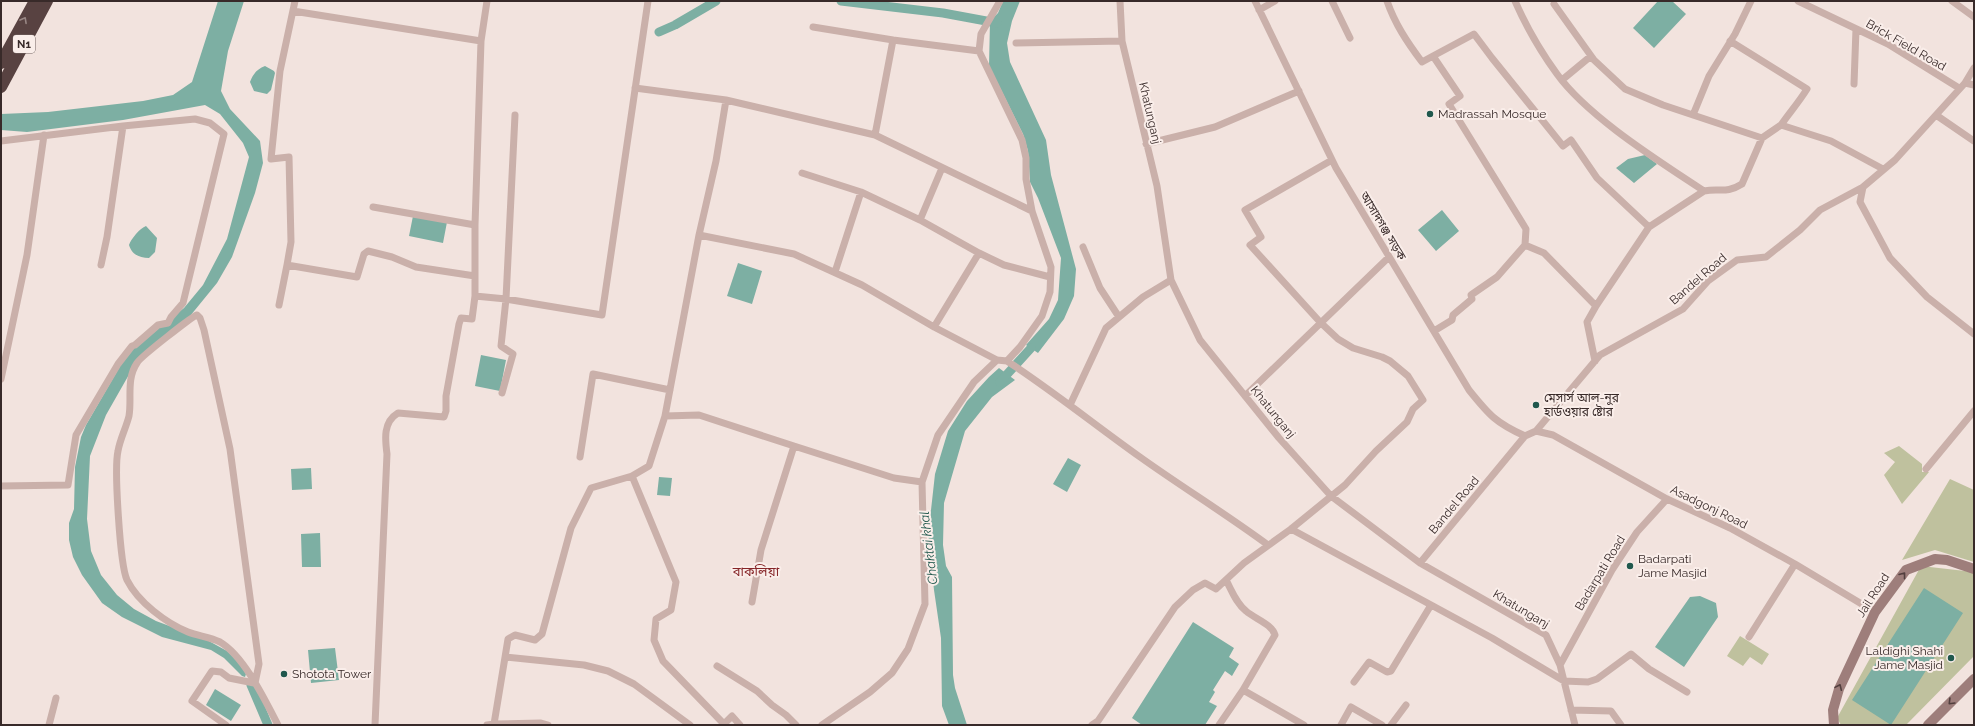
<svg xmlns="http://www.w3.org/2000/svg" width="1975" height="726" font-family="Raleway,'Noto Sans Bengali',sans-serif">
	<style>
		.green { fill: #bfc19e }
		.water { fill: #7dafa3 }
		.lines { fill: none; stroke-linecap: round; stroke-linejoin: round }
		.canal { stroke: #7dafa3; stroke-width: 9 }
		.street { stroke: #cab0aa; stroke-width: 7 }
		.secondary { stroke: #9e7e7b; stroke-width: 10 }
		.highway { stroke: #584241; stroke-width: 12 }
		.oneway { stroke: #998785 }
		.oneway2 { stroke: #523f3e }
		.poi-dot { fill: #20584d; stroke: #faeeea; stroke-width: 1.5 }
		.labels { text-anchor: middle; stroke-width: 4; stroke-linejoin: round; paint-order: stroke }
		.shield { fill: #faeeea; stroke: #726563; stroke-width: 1 }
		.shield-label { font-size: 11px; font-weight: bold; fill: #382a29 }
		.street-label { font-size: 12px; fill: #382a29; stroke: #faeeea }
		.poi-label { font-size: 12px; fill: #382a29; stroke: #faeeea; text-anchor: start }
		.water-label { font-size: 13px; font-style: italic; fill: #20584d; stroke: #faeeea }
		.neighbourhood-label { font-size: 13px; fill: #852427; stroke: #faeeea }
	</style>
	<rect width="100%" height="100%" fill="#f2e3de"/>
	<!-- green -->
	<path class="green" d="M1899,446l23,18v8h7l-27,32 -18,-29 11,-13 -11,-9z
		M1950,479l24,11v72l-39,-12 -33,10z
		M1921,566l53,6v84l-68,69h-65l-4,-7z
		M1740,636l29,18 -7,11 -12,-8 -7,9 -16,-10z"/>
	<!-- water -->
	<path class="water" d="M218,1h26l-16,50 -7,40 9,18 30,32 3,22 -8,30 -23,64 -15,26 -31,38 -47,36 -33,58 -16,41 -3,63 4,32 10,24 16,20 17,14 22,12 51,19 20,11 11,10 8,13 -1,3 -3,-1 -18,-18 -13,-8 -49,-13 -40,-20 -20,-14 -20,-28 -9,-18 -4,-17v-17l5,-14 1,-42 6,-30 5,-12 41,-71 57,-46 19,-23 24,-46 22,-82 -6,-14 -23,-29 -15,-9 -82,15 -96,12 -26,-2v-16l47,-2 95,-11 30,-6 19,-13z
		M1003,1h17l-8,20 -5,22 3,19 36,78 5,35 25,94 -2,27 -10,23 -26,34 -12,-8 23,-26 9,-19 3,-42 -23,-60 -8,-16 -2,-31 -5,-17 -34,-68 1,-45 8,-8z
		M1658,1h14l14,13 -32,34 -21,-20z
		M265,66l9,5 1,2 -4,17 -4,4 -13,-3 -4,-9c3,-8 7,-13 15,-16z
		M1645,155l12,9 -23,19 -18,-15 12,-9z
		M1442,210l17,21 -23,20 -18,-21z
		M413,216l34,6 -4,21 -34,-7z
		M146,226l11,12 -2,14 -6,6c-9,0 -17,-3 -20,-13 2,-6 11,-17 17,-19z
		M738,263l24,8 -10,33 -25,-8z
		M481,355l25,5 -6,31 -25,-5z
		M999,368l16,12 -23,17 -27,34 -21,72 -1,42 3,21 6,11 1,98 2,13 12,37h-18l-7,-19 -1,-68 -7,-48 -7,-68 4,-12 4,-36 13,-43 19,-30 22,-24z
		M1068,458l13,7 -14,27 -14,-8z
		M311,468l1,21 -20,1 -1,-21z
		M659,477l13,1 -2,18 -13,-1z
		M320,533l1,34h-19l-1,-33z
		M1924,588l39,25 -72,112 -39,-25z
		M1700,596l16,7 2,14 -34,50 -29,-20 35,-50z
		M1193,622l41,26 -5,9 10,7 -7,12 -7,-5 -12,19 2,2 -6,10 8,4 -12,19h-63l-10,-7z
		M335,648l4,32 -28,3 -3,-33z
		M215,689l26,16 -10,16 -25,-16z"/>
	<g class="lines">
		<!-- canal -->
		<path class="canal" d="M841,1l102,12 54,10
			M659,32l16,-7 41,-24
			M1000,382l31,-34
			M251,685l17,40"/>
		<!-- street -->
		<path class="street" d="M295,1l-15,70 -9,88 18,-2 2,85 -4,23 70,12 7,-23 4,-3 24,6 24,10 59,9
			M1000,1l-19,33 -2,17 43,89 4,18v21l6,32 19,56 -1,25 -8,24 -22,31 -13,14
			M1120,1l2,40 35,145 14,94 29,60 79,98 52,58 89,67 126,72 14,30 15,60
			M1255,1l81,167 133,222c20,25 27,33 56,46
			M1332,1l18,37
			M1387,1c8,23 20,41 35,61l11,-6 27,40 -11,8 77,125 -1,16 -28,32 -26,18 1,4 -19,16 -1,5 -18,11
			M1515,1c11,25 26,51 42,73 31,43 102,87 147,117
			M1798,1l90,43 71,44
			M1952,1l22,16
			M1554,4l40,56 31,29 38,16 99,33 19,-13 50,16 52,28
			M1259,10l16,-9
			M293,11l188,30
			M813,27l80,13 -18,95
			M893,40l86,11
			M1730,41l77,48c-8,13 -17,23 -26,36
			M1016,43l106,-2
			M1433,56l41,-22 18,24 71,88 8,-6 26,38 52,49
			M1562,80l29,-24
			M1965,83l9,2
			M1854,84l2,-55
			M635,88l91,12 149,35 157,76
			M1693,115l16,-39 26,-42 16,-33
			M1936,115l38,26
			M1,141l122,-15 72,-7 15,4 14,11 -41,169 -12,14 -3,6 -10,2 -23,20 -3,1 -14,18 -42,71 -8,50 -67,1
			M1146,144l69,-17 84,-36
			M802,173l59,19 59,28 59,33 -45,74
			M1863,187l-3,15 30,56 37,39 47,37
			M373,207l102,18
			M920,220l22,-52
			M699,235l95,19 68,31 72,42 63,33 10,1c46,30 88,64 133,96 42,30 86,57 128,88
			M1525,245l19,8 52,53 53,-79 55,-36c16,-3 22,3 38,-7l20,-46
			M1083,247l17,41 19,29
			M979,253l25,12 46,12
			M101,265l6,-28 16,-111
			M835,272l26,-80
			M475,296l31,3 96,16 46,-314
			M279,305l8,-40
			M1595,361l-8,-39 9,-16
			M1,379l26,-124 17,-120
			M502,393l11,-39 -12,-8 5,-47 9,-184
			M1245,396l144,-139
			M1070,405l36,-77 37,-31 28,-17
			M665,416l34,-181 17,-74 10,-61
			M1536,431l17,4 114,64 63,29 65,36 80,48
			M794,446l100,32 28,4 3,122 -17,45 -16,24 -22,19 -48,33
			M580,457l13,-83 77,16
			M1926,469l48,-58
			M922,482l16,-47 36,-53 23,-22
			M1291,529l201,109 72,43 24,1 9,-3 34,-25 18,15 38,23
			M1420,563l105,-127 11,-5 64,-76 83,-46 25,-28 29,-21 29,-3 34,-27 20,-20 43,-23 32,-27 70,-77 9,-15
			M1749,637l46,-73
			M506,657l78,8 24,6 26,13 56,41
			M1560,665l52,-95 25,-38 30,-33
			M717,666l40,25 15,14 14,10 10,10
			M1354,682l15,-20 18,10 4,-1 40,-66
			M1243,690l61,35
			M1571,710l40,1 10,14
			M494,724l47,-1 7,2
			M49,725l7,-27
			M226,725l-34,-24 20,-30 9,1 8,6 25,5h1l4,-19 -29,-215 -26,-119 -4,-12 -3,-3c-4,1 -57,42 -60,48 -11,16 -5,36 -8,53 -3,12 -9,23 -11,35 -4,17 2,114 9,129 11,22 39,43 61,52 10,4 22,5 32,10 24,14 45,58 58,83
			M375,725l12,-271c-2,-15 -4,-32 11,-41l46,4 2,-6v-15l13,-72 2,-6 11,1 3,-23v-71l6,-184 6,-40
			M487,725l7,-1 14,-85 7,-4 20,5 7,-6 29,-106 20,-40 41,-12
			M740,725l-8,-9 -7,7 -3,-1 -59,-61 -9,-21 2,-21 15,-9 5,-28 -44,-106 17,-10 16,-50 34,-1 95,31 -33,104 -9,52
			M1092,725l6,-4 77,-114 18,-17 12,-7 11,6 28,-26 47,-34 54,-44 31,-34 31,-29 6,-13 10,-9 -15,-24 -18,-15 -8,-4 -29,-9 -15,-9 -18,-17 -70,-77 11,-8 -16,-27 87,-50
			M1219,725l24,-35 32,-55c-3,-11 -20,-16 -29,-24 -10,-8 -14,-20 -20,-31
			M1341,725l10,-18 31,18
			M1391,725l15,-20"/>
		<!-- secondary -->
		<path class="secondary" d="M1834,725l-1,-15 6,-21 36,-77 31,-42 29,-11 12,1 27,9
			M1928,725l46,-46"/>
		<!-- highway -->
		<path class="highway" d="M1,63l34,-62
			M1,87l46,-86"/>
	</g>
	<!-- one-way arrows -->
	<defs><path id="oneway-chevron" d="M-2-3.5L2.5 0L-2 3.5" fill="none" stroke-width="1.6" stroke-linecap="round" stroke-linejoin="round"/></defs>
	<use class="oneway" href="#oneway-chevron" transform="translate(24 20) rotate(-61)"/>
	<g class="oneway2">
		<use href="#oneway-chevron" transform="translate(1903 575) rotate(-52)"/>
		<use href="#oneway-chevron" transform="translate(1839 687) rotate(-66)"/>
		<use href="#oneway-chevron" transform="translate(1951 702) rotate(135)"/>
	</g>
	<!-- markers -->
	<g class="poi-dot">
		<circle cx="1430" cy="114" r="4"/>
		<circle cx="1536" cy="405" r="4"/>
		<circle cx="1630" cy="566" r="4"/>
		<circle cx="1951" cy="658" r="4"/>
		<circle cx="284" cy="674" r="4"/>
	</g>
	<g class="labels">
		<!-- shield labels -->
		<rect class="shield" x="13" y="35" width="22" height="18" rx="3"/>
		<g class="shield-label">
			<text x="24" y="48">N1</text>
		</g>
		<!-- street labels -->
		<g class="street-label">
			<text transform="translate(1906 45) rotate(30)" y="4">Brick Field Road</text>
			<text transform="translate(1150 113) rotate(77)" y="4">Khatunganj</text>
			<text transform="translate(1383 226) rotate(59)" y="4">আসাদগঞ্জ সড়ক</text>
			<text transform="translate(1698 279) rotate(-41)" y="4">Bandel Road</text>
			<text transform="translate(1273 412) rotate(51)" y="4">Khatunganj</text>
			<text transform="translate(1454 505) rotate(-50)" y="4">Bandel Road</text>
			<text transform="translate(1709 507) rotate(26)" y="4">Asadgonj Road</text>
			<text transform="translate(1600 573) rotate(-59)" y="4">Badarpati Road</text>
			<text transform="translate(1873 595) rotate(-57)" y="4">Jail Road</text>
			<text transform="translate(1521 609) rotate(31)" y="4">Khatunganj</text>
		</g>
		<!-- poi labels -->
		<g class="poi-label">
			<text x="1438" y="118">Madrassah Mosque</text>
			<text x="1544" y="402">মেসার্স আল-নুর<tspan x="1544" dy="14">হার্ডওয়ার ষ্টোর</tspan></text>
			<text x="1638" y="563">Badarpati<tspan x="1638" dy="14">Jame Masjid</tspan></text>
			<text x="1943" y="655" text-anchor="end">Laldighi Shahi<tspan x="1943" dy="14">Jame Masjid</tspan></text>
			<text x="292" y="678">Shotota Tower</text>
		</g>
		<!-- water labels -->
		<g class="water-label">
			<text transform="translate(928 548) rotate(-97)" y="5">Chaktai khal</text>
		</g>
		<!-- neighbourhood labels -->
		<g class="neighbourhood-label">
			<text x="756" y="576">বাকলিয়া</text>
		</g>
	</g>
	<!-- border -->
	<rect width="1975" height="726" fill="none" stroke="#382a29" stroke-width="4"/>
</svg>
